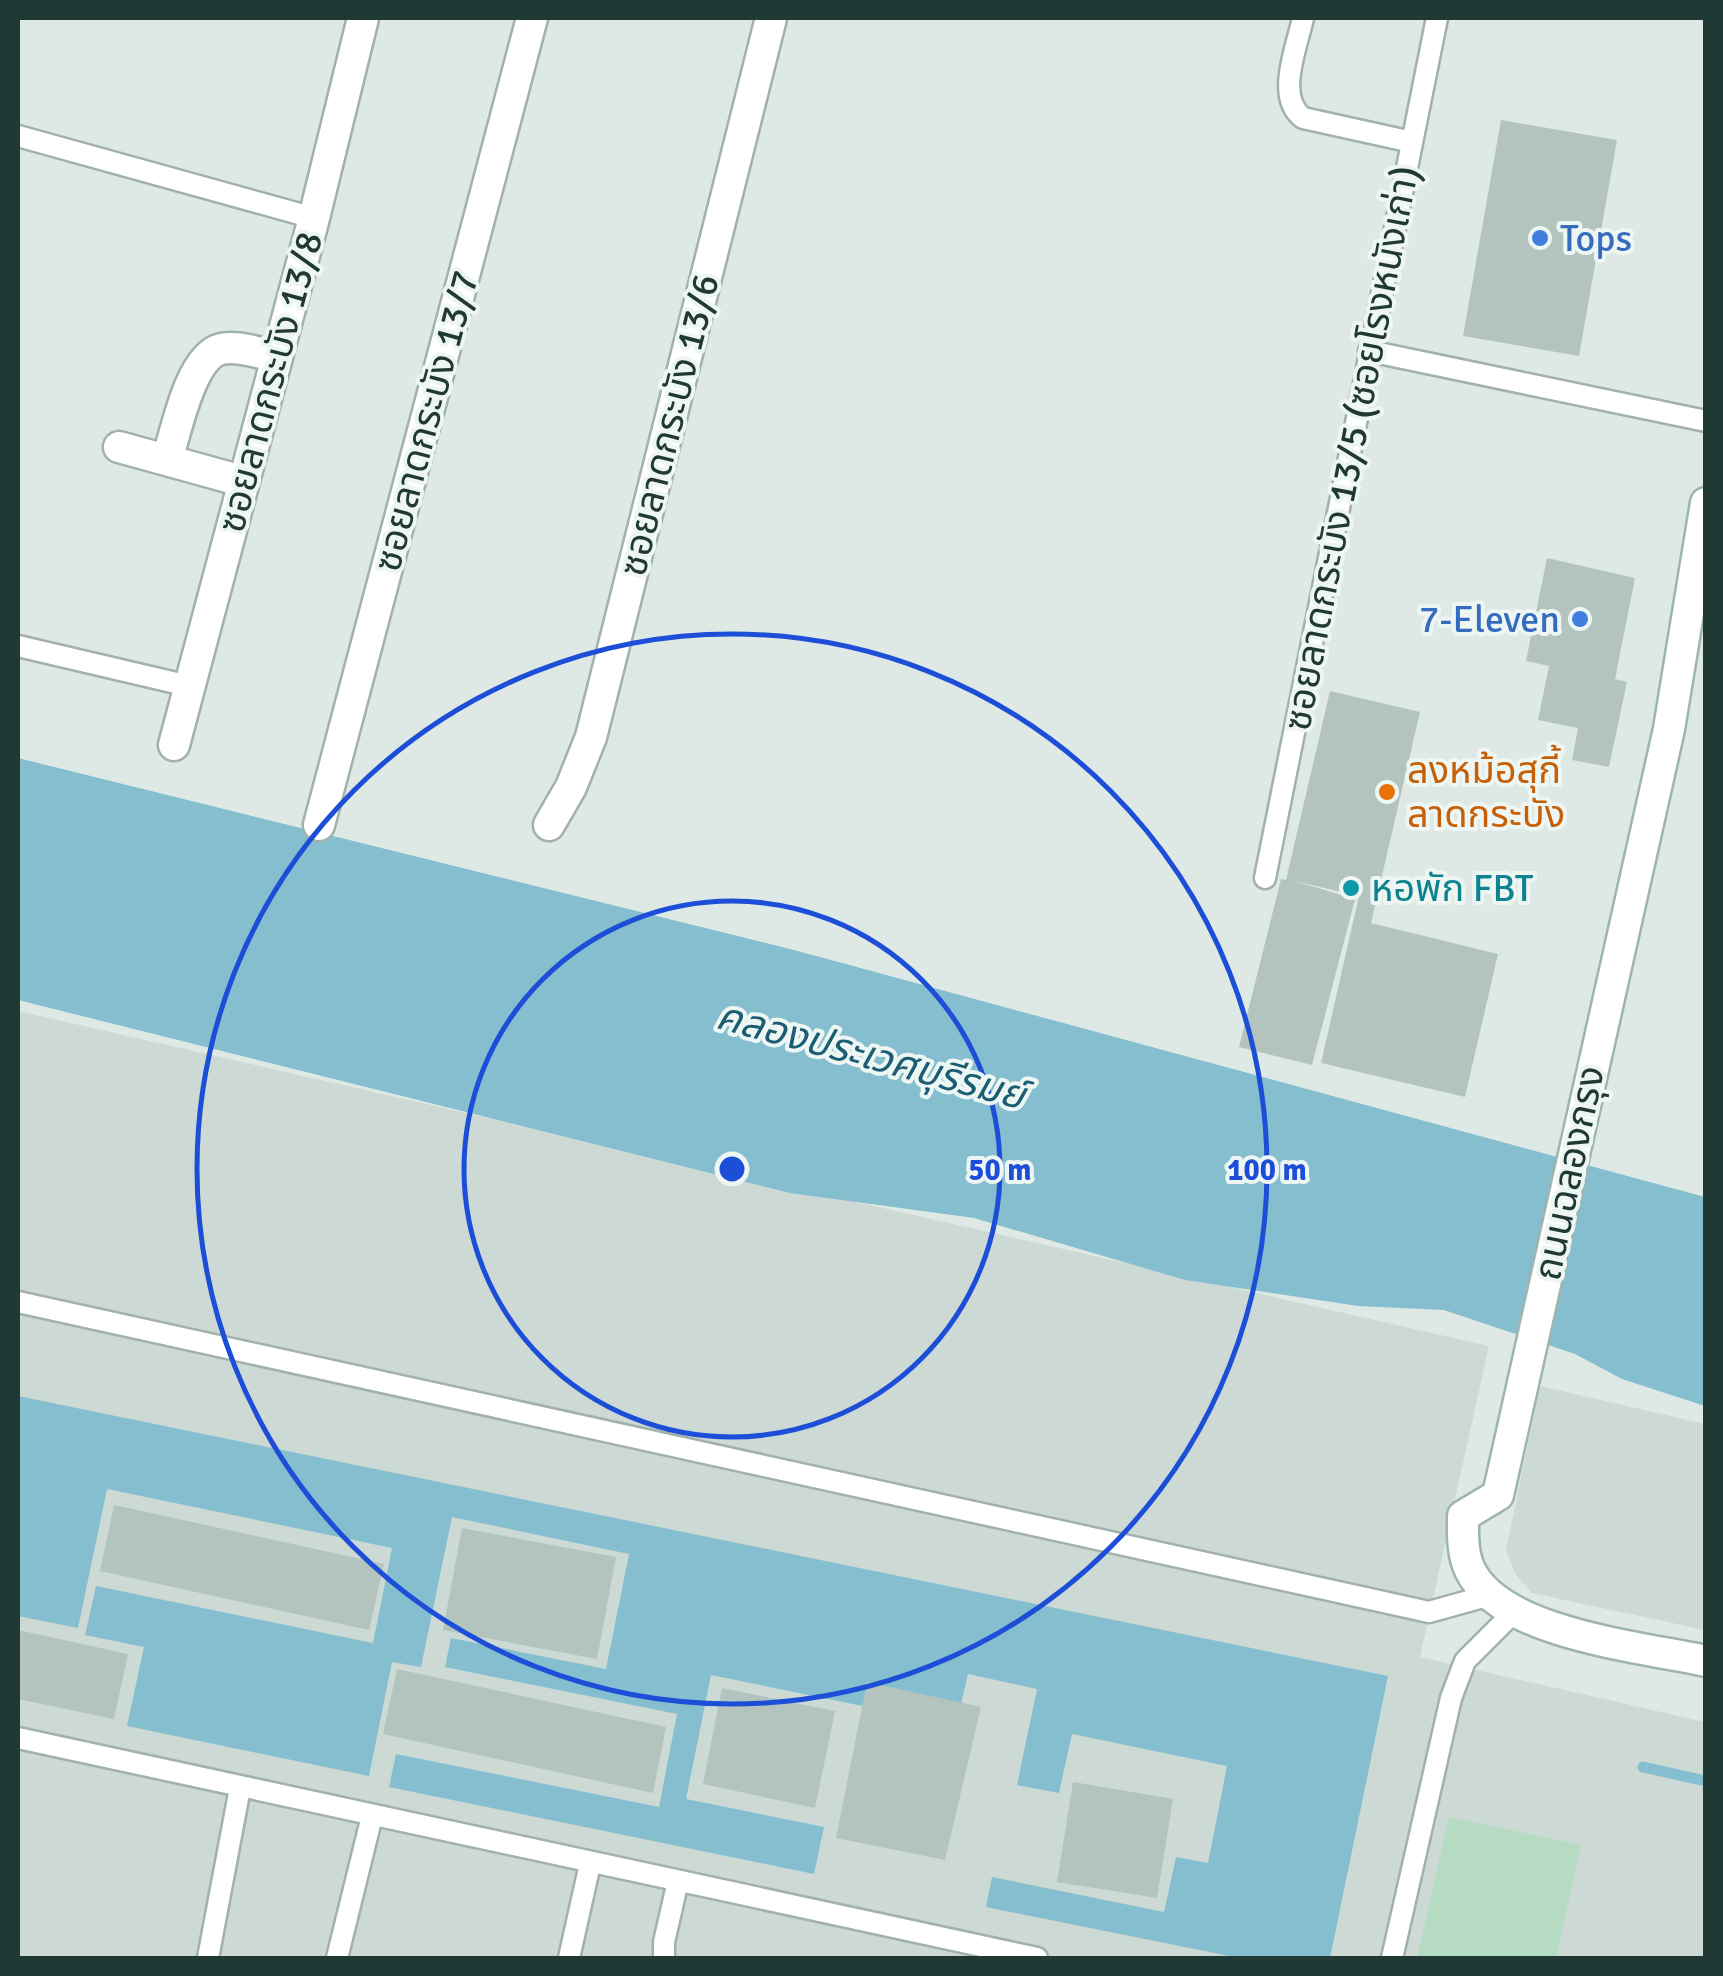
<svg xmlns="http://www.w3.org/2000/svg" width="1723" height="1976" font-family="Signika,'Noto Sans Thai',sans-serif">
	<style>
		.built { fill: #ccd9d4 }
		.green { fill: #b6dbc3 }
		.water { fill: #85becf }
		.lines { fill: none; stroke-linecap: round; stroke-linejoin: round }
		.stream { stroke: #85becf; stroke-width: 11 }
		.building { fill: #b3c4be }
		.lane-casing { stroke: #a1b1ac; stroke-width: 25 }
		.street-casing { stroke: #a1b1ac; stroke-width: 35 }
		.secondary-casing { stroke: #9db5ae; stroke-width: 35 }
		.lane { stroke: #fff; stroke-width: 20 }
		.street { stroke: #fff; stroke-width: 30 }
		.secondary { stroke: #fff; stroke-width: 30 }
		.ring { fill: none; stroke: #1d4ed8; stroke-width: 5 }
		.shop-dot { fill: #3f7fe0; stroke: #eef6f3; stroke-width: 4 }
		.food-dot { fill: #e8710a; stroke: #eef6f3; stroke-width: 4 }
		.culture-dot { fill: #0f9aa8; stroke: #eef6f3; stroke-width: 4 }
		.labels { text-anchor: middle; stroke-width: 8; stroke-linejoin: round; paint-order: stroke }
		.shop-label { font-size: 38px; fill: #366cbe; stroke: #eef6f3; text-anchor: start }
		.street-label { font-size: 38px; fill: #203934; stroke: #eef6f3 }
		.food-label { font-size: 38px; fill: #c56008; stroke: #eef6f3; text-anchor: start }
		.culture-label { font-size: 38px; fill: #0d838f; stroke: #eef6f3; text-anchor: start }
		.water-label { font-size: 40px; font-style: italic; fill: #1b5e73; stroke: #eef6f3 }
		.centre { fill: #1d4ed8; stroke: #eef6f3; stroke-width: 5 }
		.ring-label { font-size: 30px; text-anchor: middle; font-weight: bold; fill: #1d4ed8; stroke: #eef6f3; stroke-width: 8; stroke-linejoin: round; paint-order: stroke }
	</style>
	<rect width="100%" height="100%" fill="#dee9e5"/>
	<!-- built -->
	<path class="built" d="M18,1011l1471,335 -69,311 285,65v236h-1687z
		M1540,1386l165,38v206l-173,-37 -16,-18 -10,-25z"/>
	<!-- green -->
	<path class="green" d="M1449,1817l132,28 -25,113h-139z"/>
	<!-- water -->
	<path class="water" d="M18,758l776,192 911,247v209l-83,-27 -47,-25 -131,-44 -86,-4 -173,-26 -211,-62 -184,-25 -772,-193z
		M18,1396l1370,280 -58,282h-91l-253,-51 6,-30 172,35 12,-55 32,6 19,-97 -155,-32 -13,59 -42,-8 20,-96 -69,-15 -12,51 -245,-50 -25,124 138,28 -10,47 -425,-87 7,-33 263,53 18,-93 -232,-47 6,-29 155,31 23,-115 -177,-37 -31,150 -29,-5 -23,114 -242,-50 17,-79 -59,-12 11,-49 277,57 19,-95 -285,-59 -29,139 -60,-12z"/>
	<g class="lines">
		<!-- stream -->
		<path class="stream" d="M1643,1767l63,14"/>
	</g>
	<!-- building -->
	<path class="building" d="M1501,120l116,20 -38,216 -116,-20z
		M1547,558l88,20 -20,101 12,3 -18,85 -37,-7 6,-32 -40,-8 11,-54 -23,-5z
		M1330,691l90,21 -49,211 127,31 -33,143 -144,-34 38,-167 -65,-15 61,18 -43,166 -73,-18 42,-168 5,1z
		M114,1505l270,59 -15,66 -269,-59z
		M462,1528l154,29 -19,102 -154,-29z
		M18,1630l110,24 -14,65 -96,-20z
		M397,1669l269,58 -13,66 -270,-59z
		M867,1682l114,25 -36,153 -109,-22z
		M722,1688l113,23 -20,97 -112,-24z
		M1073,1782l100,17 -16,99 -100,-16z"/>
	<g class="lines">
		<!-- lane casing -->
		<g class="lane-casing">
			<path id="lane" d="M1303,18c-6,29 -28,79 0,100l109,24
				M18,136l296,82
				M1369,351l337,70
				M18,646l171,40
				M1265,878l172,-860
				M18,1302l1411,310 61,-17
				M18,1738l1019,220
				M208,1958l32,-170
				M337,1958l35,-142
				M569,1958l21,-94
				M664,1958v-16l14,-61
				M1392,1958l59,-260 14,-37 49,-49"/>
		</g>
		<!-- street casing -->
		<g class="street-casing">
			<path id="street" d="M119,447l123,34
				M167,460c9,-28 23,-103 54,-111 15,-4 38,4 54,7
				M174,745l140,-527 49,-200
				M319,825l213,-807
				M549,825l22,-38 20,-50 180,-719"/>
		</g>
		<!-- secondary casing -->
		<g class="secondary-casing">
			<path id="secondary" d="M1706,503l-37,226 -171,766 -35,21c0,18 -1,37 7,54 31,64 172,77 236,91"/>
		</g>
		<!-- lane -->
		<use href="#lane" class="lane"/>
		<!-- street -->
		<use href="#street" class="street"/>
		<!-- secondary -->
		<use href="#secondary" class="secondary"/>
	</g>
	<!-- distance rings -->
	<g class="ring">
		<circle cx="732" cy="1169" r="268"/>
		<circle cx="732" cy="1169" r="535"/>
	</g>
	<!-- markers -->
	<g class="shop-dot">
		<circle cx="1540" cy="238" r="10"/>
		<circle cx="1580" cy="619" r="10"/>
	</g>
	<circle class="food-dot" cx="1387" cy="792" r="10"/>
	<circle class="culture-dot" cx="1351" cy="888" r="10"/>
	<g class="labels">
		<!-- shop labels -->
		<g class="shop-label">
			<text x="1560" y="251">Tops</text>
			<text x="1560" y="632" text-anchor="end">7-Eleven</text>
		</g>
		<!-- street labels -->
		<g class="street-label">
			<text transform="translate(270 382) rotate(-75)" y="13">ซอยลาดกระบัง 13/8</text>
			<text transform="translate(426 421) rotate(-75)" y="13">ซอยลาดกระบัง 13/7</text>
			<text transform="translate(669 425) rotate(-76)" y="13">ซอยลาดกระบัง 13/6</text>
			<text transform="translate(1351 448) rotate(-79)" y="13">ซอยลาดกระบัง 13/5 (ซอยโรงหนังเก่า)</text>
			<text transform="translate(1569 1173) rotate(-78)" y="13">ถนนฉลองกรุง</text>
		</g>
		<!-- food labels -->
		<g class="food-label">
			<text x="1407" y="783">ลงหม้อสุกี้<tspan x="1407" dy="44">ลาดกระบัง</tspan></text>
		</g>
		<!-- culture labels -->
		<g class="culture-label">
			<text x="1371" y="901">หอพัก FBT</text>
		</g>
		<!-- water labels -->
		<g class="water-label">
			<text transform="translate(871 1055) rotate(15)" y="14">คลองประเวศบุรีรมย์</text>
		</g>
	</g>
	<circle cx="732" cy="1169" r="15" class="centre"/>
	<g class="ring-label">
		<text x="1000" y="1180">50 m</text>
		<text x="1267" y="1180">100 m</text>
	</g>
	<!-- border -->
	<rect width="1723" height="1976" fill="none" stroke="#203934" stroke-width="40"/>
</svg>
